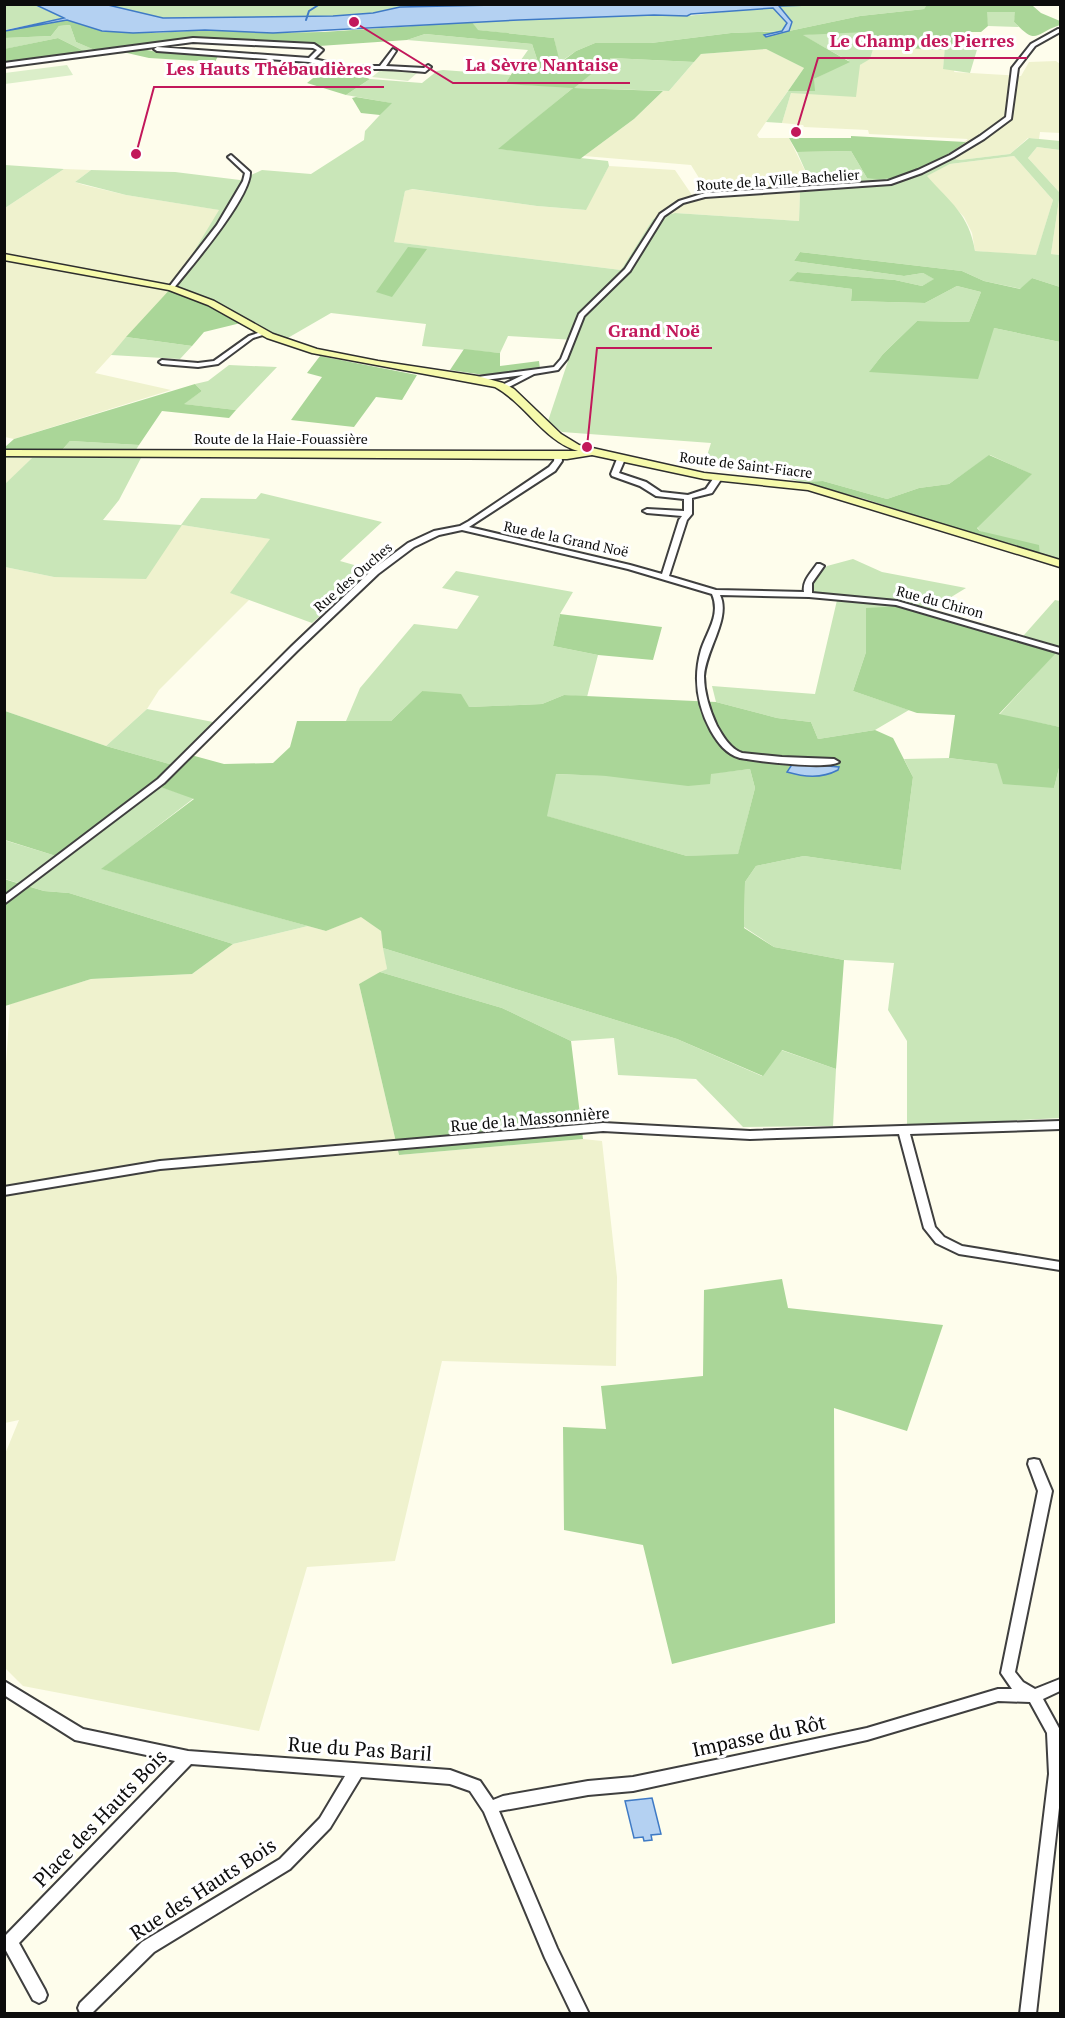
<svg xmlns="http://www.w3.org/2000/svg" width="1065" height="2018" font-family="'PT Serif',serif">
	<style>
		.farmland { fill: #eff2ce }
		.green { fill: #c9e6b8; fill-rule: evenodd }
		.forest { fill: #aad698; fill-rule: evenodd }
		.pitch { fill: #dbeec9 }
		.water { fill: #b4d1f2; stroke: #3f7ac5; stroke-width: 1.5 }
		.lines { fill: none; stroke-linecap: round; stroke-linejoin: round }
		.stream { stroke: #3f7ac5; stroke-width: 2 }
		.street-casing { stroke: #3f3f3f; stroke-width: 4 }
		.secondary-casing { stroke: #2e2e2e; stroke-width: 3 }
		.street { fill: #fff; fill-rule: evenodd }
		.secondary { fill: #f6faab; fill-rule: evenodd }
		.labels { text-anchor: middle; stroke-width: 6; stroke-linejoin: round; paint-order: stroke }
		.far-street-label { font-size: 14px; fill: #0c0c0c; stroke: #fff }
		.street-label { font-size: 16px; fill: #0c0c0c; stroke: #fff }
		.near-street-label { font-size: 20px; fill: #0c0c0c; stroke: #fff }
		.leader { fill: none; stroke: #c2185b; stroke-width: 2 }
		.callout-dot { fill: #c2185b; stroke: #fff; stroke-width: 2 }
		.callout-label { font-size: 18px; text-anchor: middle; font-weight: bold; fill: #c2185b; stroke: #fff; stroke-width: 6; stroke-linejoin: round; paint-order: stroke }
	</style>
	<rect width="100%" height="100%" fill="#fefdec"/>
	<!-- farmland -->
	<path class="farmland" d="M874,46l71,4 -2,19h12l-1,3 67,4 8,-14 27,-1 4,3v69l-20,-1 -1,7 -11,-1 -18,16 -50,6 -16,-3 24,-18 -99,-5 -1,-4 -64,-3 -1,-2 -21,-2 9,-30 69,-28 10,-7z
		M766,49l38,19 -47,67 2,3h30l23,47 -105,6 -16,-26 -107,-9 50,-37 29,-28h6l32,-37z
		M1037,147l23,3v105l-9,-1 9,-61 -32,-35z
		M1014,156l39,44 -17,56 -61,-5 -3,-18 -8,-16 -38,-41 24,-12z
		M609,166l66,4 17,25 11,3 97,-6 -1,29 -124,-8 -22,6 -32,51 -228,-28 12,-51 6,-2 126,17 48,4z
		M64,169l27,1 -16,12 9,3 42,10 94,15 -52,83 -73,80 76,17 -157,49 -9,-2v-229z
		M5,458h27l-27,27z
		M182,525l89,14 -40,54 18,7 -90,90 -12,19 -41,37 -101,-35v-144l49,10z
		M361,916l20,15 6,38 -28,15 40,171 184,-16 19,2 15,136 -1,89 -174,-5 -47,200 -88,6 -48,164 -236,-45 -18,-18v-214l14,-34 -14,3 -1,-328 6,-91 81,-25 101,-5 41,-30 75,-18 18,5z"/>
	<!-- green -->
	<path class="green" d="M810,4h117l2,1 -5,4 -64,7 -71,15 3,-9 -14,-16z
		M5,5h29l30,13 -59,12z
		M108,5h388l-96,2 -27,6 -40,3 -170,2z
		M768,7l5,1 14,15 -5,8 -51,2 -80,10h-56l-19,8 -17,12 -5,-25 -77,-8 -5,-8 182,-7 33,1z
		M1016,11l-2,11 5,5 -31,-1 -2,-14z
		M70,25l6,17 19,8 -9,2 -28,-14 -53,11 -1,-11 47,-2 8,-10z
		M844,31l23,1 -3,14h10l-4,13 -10,6 -4,32 -65,-4 -9,30 -16,-1 22,-31h26v-12l35,-18 -47,-26z
		M955,32h14l-2,7 12,4 -9,30 -27,-4 2,-23z
		M425,34l107,10 7,21 -3,3 -20,-1 12,-17 -121,-10z
		M611,58l83,4 -25,29 -96,-3 -74,61 109,12 1,5 -23,44 -49,-4 -125,-17 -7,2 -11,51 227,28 32,-51 22,-6 124,8 1,-29 14,-2 -17,-38 54,-1 16,27 35,-1 42,-20 16,3 50,-6 19,-16 31,3v9l-23,-3 -9,11 32,35 -9,61 9,1v32l-28,-9 -11,11 -37,-8 -22,-10 -162,-19 -6,9 110,15 19,-3 12,6 -13,7 -27,-6 -98,-8 -7,9 62,8 -1,12 74,2 32,-17 24,6 -12,30 -52,-1 -34,33 -13,17 124,-43 66,14v218l-20,-4 -60,-25 -3,-4 54,-53 -41,-19 -41,29 -30,4 -32,11 -64,-18 -23,1 -35,-11 -60,-9 6,-19 -149,-11 -14,-11 27,-81 -67,-4 -8,17 -78,-7 4,-22 -95,-11 -45,26 -113,-53 46,-76 -93,-15 -51,-13 16,-12 84,2 65,8 22,-10 49,4 53,-34 1,-9 26,-28 -45,-8 24,-16 52,4 15,-12 6,-1 68,5 -6,9 68,3zM1014,156l39,44 -17,55 -61,-4c-6,-37 -25,-49 -48,-75l23,-12z
		M5,165l59,4 -59,39z
		M126,337l66,9 -12,13 -69,-4z
		M229,365l48,2 -41,43 -53,-6 19,-13 -7,-7 13,-3z
		M70,441l69,4 -7,11 9,2 -22,42 -16,20 78,5 20,-27 55,1 5,-6 121,29 -42,39 32,9 -60,53 -82,-30 40,-54 -88,-14 -36,54 -92,-2 -49,-10 -1,-82 28,-27h-27v-8h57z
		M853,559l29,13 84,16 -41,25 -59,-5v44l-13,39 56,19 -34,20 -57,9 -7,-17 -34,-4 -61,-16 -4,-16 103,8 23,-98 -27,-4 1,-11 15,-15z
		M456,571l117,21 -13,22 -7,32 45,9 -11,42 -23,-2 -22,9 -73,3 -47,-16 -31,30h-45l14,-33 54,-64 43,5 22,-33 -37,-8z
		M1055,600l5,1v126l-61,-12 56,-62 -38,-10z
		M147,709l66,13 -30,31 8,2 -11,12 -74,-21z
		M949,758l48,6 57,24 6,-24v354l-153,8v-85l-19,-31 6,-47 -50,-3 -70,-13 -30,-20 1,-45 11,-16 48,-10 97,14 12,-93 -9,-18z
		M750,769l5,19 -17,67 -51,1 -141,-40 9,-42c65,3 131,3 195,-5z
		M152,784l42,14 -92,71 206,57 -75,18 -164,-51 -25,-2 -39,-12 -1,-39 52,16z
		M383,948l294,91 85,37 19,-26 55,19 -3,57 -90,1 -47,-48 -78,-4 -4,-37 -43,3 -69,-33 -122,-36 7,-3z"/>
	<!-- forest -->
	<path class="forest" d="M927,5h112l-6,1 8,7 19,8v4c-27,9 -22,21 -46,-3l1,-10h-28l1,14 -7,6h-26l-2,14h-7l-1,4 -81,-4 2,-14 -63,3 47,27 -36,17 1,12h-27l16,-23 -38,-19 -65,5 -7,8 -83,-4 -37,30 89,3 -29,28 -54,40 -82,-10 75,-61 -68,-4 11,-17 20,1 3,-3 -7,-21 -107,-10 -18,6 -88,6 -128,-7 -58,8 24,5 61,4 -3,6 -66,-4 -22,-5 -23,1 -28,-12 -6,-17 -11,1 -8,10 -46,2 -1,-7 63,-11 35,11 53,2 50,-3 68,3 50,-1 149,-10 6,8 76,8 6,25 16,-12 19,-8h56l80,-10 58,-2 71,-15 64,-7z
		M58,38l28,14 -81,12 -1,-15z
		M323,70l48,4 -4,4 3,1 -24,16 -39,-12z
		M356,97l36,6 -12,12 -19,-2 -9,-15z
		M851,136l115,6c-28,19 -63,42 -99,36l-16,-27 -54,1 -8,-14h62z
		M408,247l19,2 -35,48 -16,-5z
		M800,252l162,19 22,10 36,8 12,-11 28,9v55l-66,-14 -16,51 -109,-7 14,-18 34,-33 52,1 12,-30 -24,-6 -32,17 -74,-2 1,-12 -63,-8 8,-9 98,8 27,6 12,-7 -11,-6 -19,3 -110,-15z
		M173,286l34,12 42,23 -45,11 -12,14 -66,-9z
		M464,349l36,4v13l39,-5 1,8 -56,6 -34,-5z
		M320,356l97,19 -15,25 -26,-3 -22,30 -63,-7 31,-43 -15,-4z
		M195,384l7,7 -18,13 52,6 -7,8 -67,-7 -23,34 -69,-4 -8,9h-57v-3l9,-8z
		M989,455l43,19 -55,54 3,3 59,14 1,11 -175,-57 -65,-17 23,-1 64,18 32,-11 30,-4z
		M902,606l154,47 -57,61 61,13v37l-6,24 -51,-4 -6,-20 -48,-6 6,-43 -38,-2 -64,-22 13,-39v-44z
		M560,614l102,13 -9,33 -55,-5 -45,-9z
		M422,691l39,3 8,13 73,-3 22,-9 152,7 61,16 34,4 7,17 57,-9 18,8 20,39 -12,93 -97,-14 -48,10 -11,16 -1,46 30,19 70,13 -8,109 -54,-19 -19,26 -86,-37 -294,-91 -2,-17 -20,-14 -35,14 -225,-62 93,-70 -42,-15 -96,72 -51,-16v-129l101,35 74,21 11,-12 33,9 49,-1 17,-16 7,-26h94zM750,769l5,19 -17,66 -51,2 -140,-40 9,-42 50,2 82,10 22,-2 1,-10z
		M4,879l40,12 25,2 164,51 -41,30 -101,5 -86,27z
		M380,972l122,36 69,33 12,98 -184,16 -40,-171z
		M782,1279l6,29 155,17 -36,106 -73,-23 1,215 -163,41 -29,-119 -79,-15 -1,-103 43,2 -5,-43 102,-10 1,-86z"/>
	<!-- pitch -->
	<path class="pitch" d="M67,65l6,10 -68,9v-11z
		M382,69l35,4 -9,8 -36,-4z"/>
	<!-- water -->
	<path class="water" d="M34,4l74,1 55,13 170,-2 40,-3 27,-6 96,-2h314l-31,1 13,16 -3,9 -23,6 -2,-2 18,-4 5,-8 -14,-15 -82,6 -4,2 -33,-1 -135,5 -246,13 -68,-3 -72,3 -31,-2 -35,-11 -62,11 59,-13z
		M793,763l46,4 -1,3c-17,9 -34,7 -51,2z
		M652,1798l9,36 -10,1 1,5 -8,1 -1,-4 -9,1 -9,-37z"/>
	<g class="lines">
		<!-- stream -->
		<path class="stream" d="M306,20l3,-9 11,-7"/>
		<!-- street casing -->
		<g class="street-casing">
			<path id="street" d="M1058,29h2v3l-25,14 -17,22 -7,51 -27,20 -30,18 -32,16 -31,11 -186,13 -22,6 -19,13 -34,55 -46,45 -17,43 -9,11 -24,4 -29,15 -4,-2 1,-2 21,-10 -46,6 -4,-2 4,-2 77,-10 7,-8 18,-45 46,-45 35,-55 19,-13 26,-8 183,-12 30,-11 32,-15 30,-19 26,-19 6,-49 19,-24z
				M193,38l121,6 9,6 -9,9 31,7h35l13,-17 3,2 -10,15 38,2 4,-3 3,2 -6,5c-14,-1 -29,-3 -44,-3 -25,0 -48,1 -72,-7l-152,-11 -3,-2 3,-2 152,11 8,-8 -4,-2 -120,-6 -189,25v-4z
				M231,155l19,17c1,25 -59,95 -77,117h-4v-2l48,-62 26,-44 2,-8 -16,-15 -1,-1z
				M264,331l3,2 -1,1 -13,4 -35,26 -20,3 -36,-3 -3,-2 3,-2 36,3 16,-2 35,-25z
				M555,453h6l1,8 -7,10 -86,56 161,38 32,9 17,-54 3,-4 -35,-3 -4,-2 4,-2 37,2v-12l-28,-3 -16,-10 -28,-10 -1,-2 6,-15 4,-2 4,2 -6,14 27,9 15,10 27,3 18,-6 9,-13h3l4,2 -10,15 -20,5v16l-5,6 -18,56 47,14 88,2c-2,-11 7,-19 13,-28h3l4,2 -12,17v10l85,8 163,47v5l-164,-48 -87,-8 -89,-2c11,23 -14,54 -16,81 0,17 6,35 13,50 6,10 13,23 25,27l40,4 52,2 5,3c-12,8 -82,-1 -99,-4 -14,-4 -22,-15 -29,-27 -14,-26 -18,-53 -10,-81 6,-19 20,-35 11,-56l-84,-25 -166,-39 -23,5 -25,12 -36,27 -80,76 -134,133 -160,121v-8l154,-117 134,-133 80,-76 36,-27 26,-12 26,-5 9,-5 80,-54 5,-6z
				M1060,1121v8l-150,5 25,93 9,10 18,9 98,16v8l-101,-16 -23,-11 -12,-15 -25,-94 -149,5 -147,-8 -443,38 -156,26v-8l156,-26 443,-38 147,8z
				M1034,1459l5,1 13,31 -37,181 8,10 12,7 25,-10v12l-17,8 17,31v69l-24,215h-16l29,-240 -2,-41 -17,-31 -32,-1 -131,39 -234,51 -45,4 -89,16 58,137 32,66h-17l-27,-56 -61,-146 -14,-21 -20,-7 -89,-7 -31,51 -40,41 -136,83 -62,61h-12l-2,-5 2,-5 62,-61 138,-83 40,-41 25,-42 -154,-12 -172,179 26,47 2,5 -2,5 -6,3 -6,-3 -29,-53v-10l171,-176 -100,-21 -71,-45v-14l79,48 105,22 262,19 30,11 13,19 10,-4 85,-15 45,-4 97,-20 137,-29 131,-39h14l-11,-16 37,-182 -10,-27 1,-4z"/>
		</g>
		<!-- secondary casing -->
		<g class="secondary-casing">
			<path id="secondary" d="M4,254l170,32 40,15 59,33 44,15 61,12 99,15 26,7 11,6 47,45 18,11 125,28 105,11 251,76v7l-252,-77 -104,-11 -112,-24 -25,4 -563,-3v-6l574,1c-34,-10 -52,-47 -83,-64l-183,-34 -45,-15 -59,-33 -39,-15 -165,-30z"/>
		</g>
		<!-- street -->
		<use href="#street" class="street"/>
		<!-- secondary -->
		<use href="#secondary" class="secondary"/>
	</g>
	<g class="labels">
		<!-- far-street labels -->
		<g class="far-street-label">
			<text transform="translate(778 180) rotate(-4)" y="5">Route de la Ville Bachelier</text>
			<text x="281" y="444">Route de la Haie-Fouassière</text>
			<text transform="translate(746 465) rotate(7)" y="5">Route de Saint-Fiacre</text>
			<text transform="translate(566 539) rotate(12)" y="5">Rue de la Grand Noë</text>
			<text transform="translate(353 577) rotate(-41)" y="5">Rue des Ouches</text>
			<text transform="translate(940 602) rotate(15)" y="5">Rue du Chiron</text>
		</g>
		<!-- street labels -->
		<g class="street-label">
			<text transform="translate(530 1119) rotate(-5)" y="6">Rue de la Massonnière</text>
		</g>
		<!-- near-street labels -->
		<g class="near-street-label">
			<text transform="translate(759 1736) rotate(-12)" y="7">Impasse du Rôt</text>
			<text transform="translate(360 1749) rotate(4)" y="7">Rue du Pas Baril</text>
			<text transform="translate(100 1818) rotate(-46)" y="7">Place des Hauts Bois</text>
			<text transform="translate(203 1889) rotate(-33)" y="7">Rue des Hauts Bois</text>
		</g>
	</g>
	<!-- callouts -->
	<path class="leader" d="M796 132L818 58H1027M354 22L453 83H630M136 154L154 87H384M587 447L597 348H712"/>
	<g class="callout-dot">
		<circle cx="796" cy="132" r="6"/>
		<circle cx="354" cy="22" r="6"/>
		<circle cx="136" cy="154" r="6"/>
		<circle cx="587" cy="447" r="6"/>
	</g>
	<g class="callout-label">
		<text x="922" y="47">Le Champ des Pierres</text>
		<text x="542" y="71">La Sèvre Nantaise</text>
		<text x="269" y="75">Les Hauts Thébaudières</text>
		<text x="654" y="337">Grand Noë</text>
	</g>
	<!-- border -->
	<rect width="1065" height="2018" fill="none" stroke="#0c0c0c" stroke-width="12"/>
</svg>
